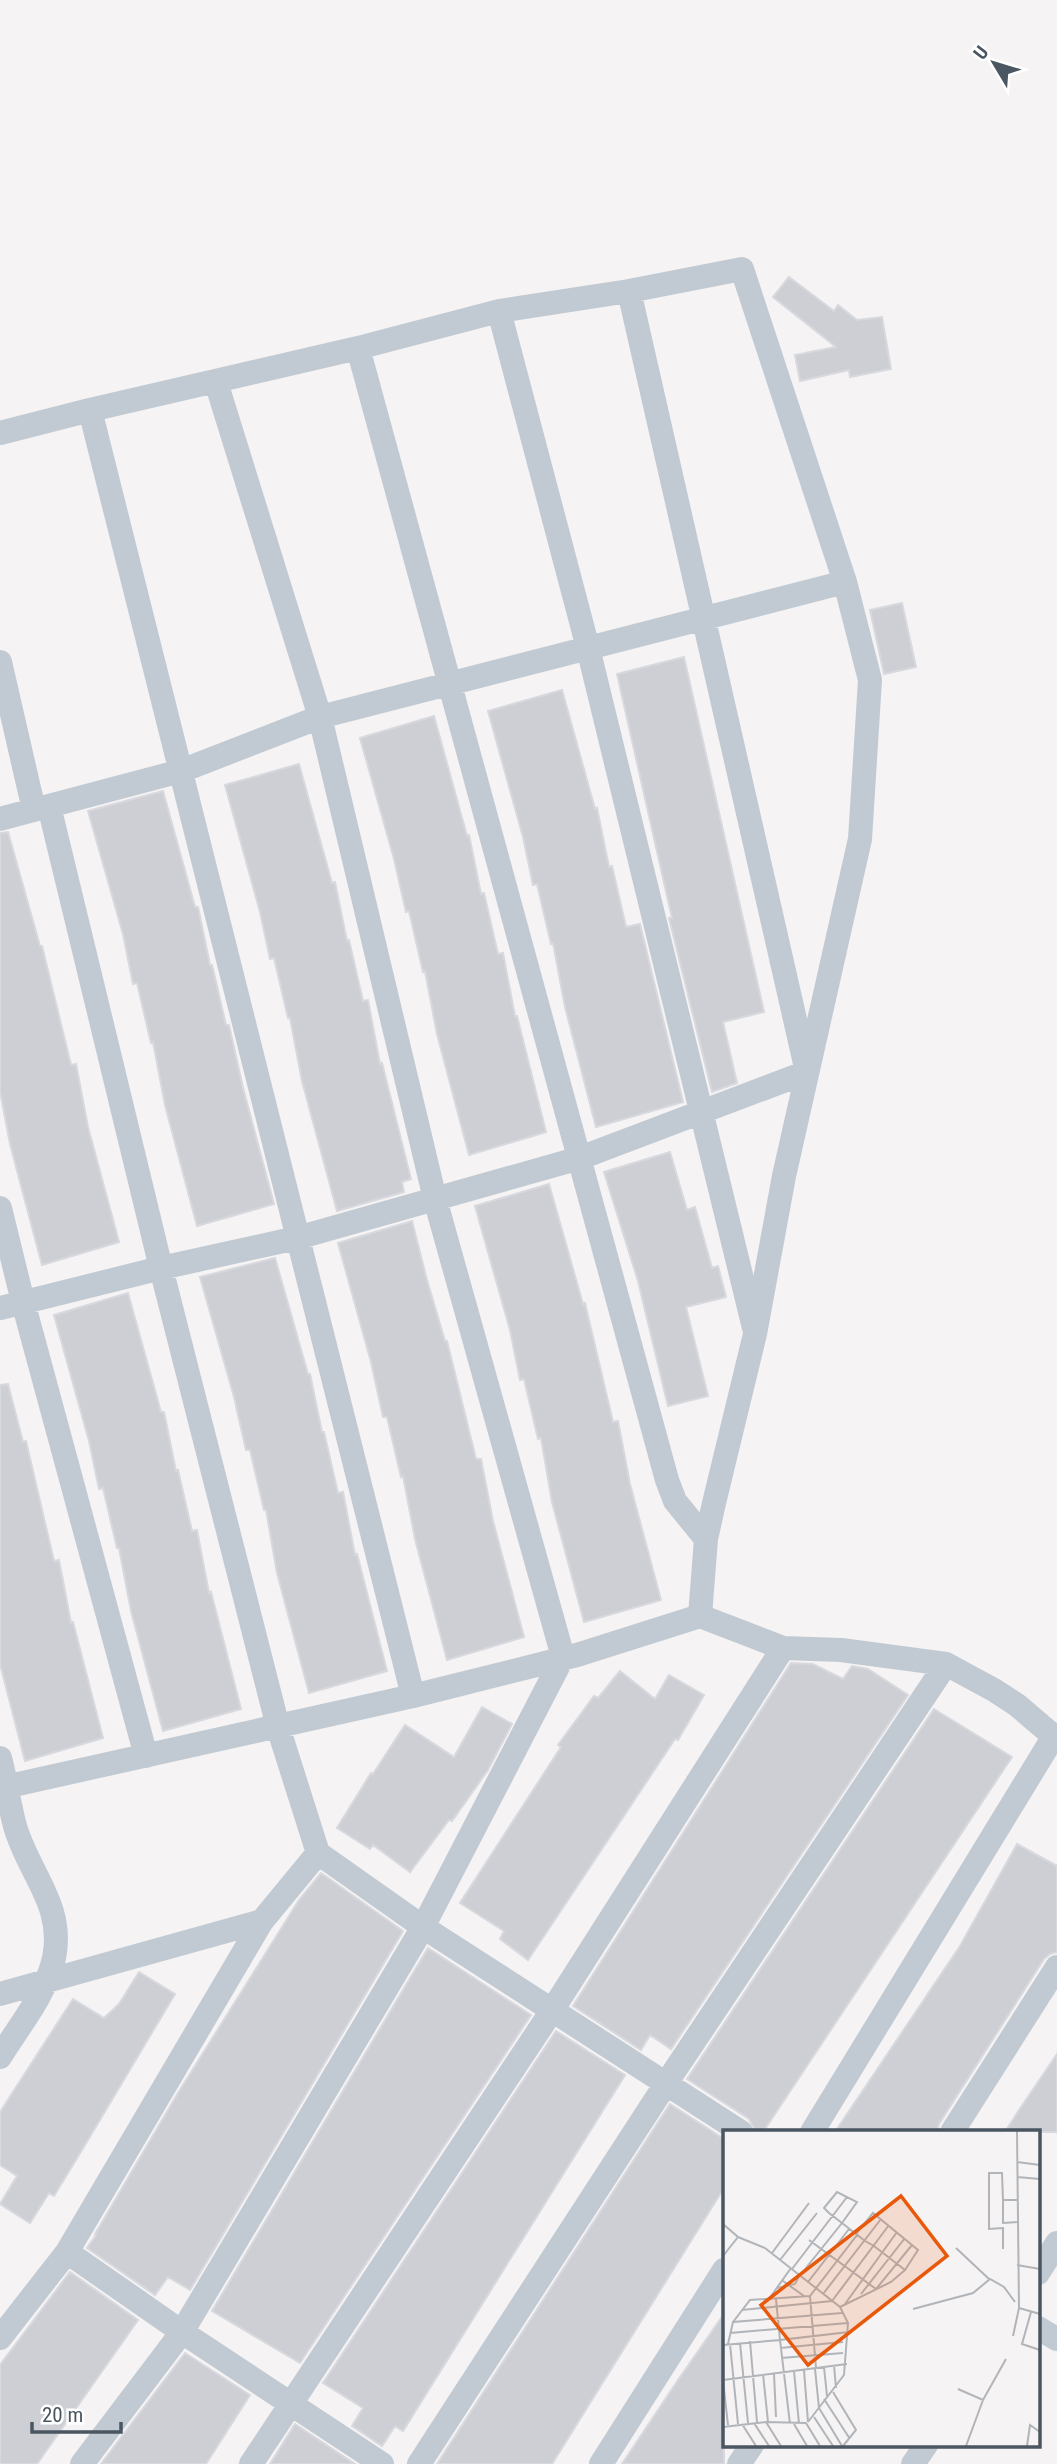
<svg xmlns="http://www.w3.org/2000/svg" width="1057" height="2464" font-family="'Roboto Condensed',sans-serif">
	<style>
		.building { fill: #cdcfd5; stroke: #d7d9de; stroke-width: 2 }
		.lines { fill: none; stroke-linecap: round; stroke-linejoin: round }
		.street { stroke: #c1cad2; stroke-width: 24 }
		.inset-road { fill: none; stroke: #b1b4b9; stroke-width: 2 }
		.view { fill: #e8590c; fill-opacity: 0.15; stroke: #e8590c; stroke-width: 3.5 }
		.inset-edge { fill: none; stroke: #4a5661; stroke-width: 3.5 }
	</style>
	<rect width="100%" height="100%" fill="#f5f3f3"/>
	<!-- building -->
	<path class="building" d="M789,277l45,34 4,-6 19,15 25,-3 9,52 -41,8 -1,-7 -49,11 -5,-26 41,-8 -63,-50z
		M902,603l14,64 -32,7 -14,-64z
		M684,657l80,355 -41,10 14,61 -25,9 -43,-174h3l-55,-244z
		M562,690l33,119 2,-1 12,59 3,-1 14,61 14,-3 43,178 -87,25 -31,-120 -12,-64 -2,1 -14,-60 -4,1 -10,-48 -35,-126z
		M434,716l33,120 2,-1 12,59 3,-1 14,61 5,-1 12,63h2l29,116 -77,23 -32,-121 -12,-63 -2,1 -14,-61 -3,1 -12,-53 -34,-121z
		M299,764l33,119 3,-1 12,59 2,-1 14,61 5,-1 12,64 2,-1 29,116 -9,3 2,10 -67,19 -35,-130 -12,-63h-2l-14,-60 -4,1 -10,-47 -35,-127z
		M163,791l32,116h3l12,58h2l14,60h3l14,63 31,116 -77,22 -32,-121 -12,-63 -2,1 -14,-60 -4,1 -10,-50 -35,-123z
		M8,832l32,114h2l29,119 5,-1 12,63 31,115 -77,23 -32,-121 -10,-53v-258z
		M670,1152l17,58 8,-3 17,61 6,-2 8,31 -40,10 22,89 -40,10 -30,-125 -34,-109z
		M549,1184l34,120 2,-1 28,119 5,-1 12,63 31,116 -77,22 -32,-120 -11,-64 -3,1 -14,-60 -4,1 -10,-50 -35,-124z
		M412,1221l15,59 18,61h2l29,118h5l12,62 31,116 -77,23 -32,-121 -12,-63 -2,1 -14,-60h-4l-12,-55 -33,-119z
		M275,1258l33,116h2l12,58h2l14,61 5,-1 12,63 2,-1 30,117 -78,22 -32,-120 -11,-63h-2l-14,-60h-4l-12,-53 -34,-120z
		M128,1293l33,119h3l12,59 2,-1 14,61 5,-1 12,63 2,-1 30,117 -78,22 -32,-120 -12,-63h-2l-14,-60 -4,1 -10,-48 -35,-126z
		M8,1384l15,58 3,-1 28,120 5,-1 12,63 2,-1 30,116 -78,23 -25,-97v-279z
		M791,1663l22,1 30,15 9,-13 16,3 40,26 -237,354 -21,-14 -9,15 -68,-44z
		M620,1671l35,28 14,-24 35,20 -26,45 -3,-1 -147,221 -28,-21 4,-8 -44,-28 101,-156 -3,-2 36,-49 4,2z
		M482,1707l30,17 -24,46 -36,51 -3,-1 -39,52 -37,-27 -3,4 -33,-21 34,-55 2,1 32,-49 49,32z
		M934,1709l78,48 -249,375h-7l-7,-13 -62,-40z
		M1017,1844l40,22v86l-7,2 -6,5 -105,165 -2,8h-102l125,-186z
		M321,1873l82,58 -213,359 -22,-13 -13,18 -68,-47 9,-13 -1,-1 83,-141 121,-193z
		M428,1948l103,67 -231,348 -88,-52z
		M139,1972l36,22 -93,156 -28,46 -5,-3 -19,30 -30,-19 17,-28 -17,-11v-53l73,-113 31,19 15,-14z
		M556,2031l69,44 -222,356 -8,-5 -13,20 -30,-20 11,-18 -40,-25z
		M1057,2054v78h-52l12,-19z
		M670,2104l54,35v49l-172,276h-115z
		M70,2272l68,48 -101,144h-37v-99z
		M724,2314v150h-102l56,-84z
		M185,2353l65,42 -44,69h-105z
		M295,2424l60,40h-85z"/>
	<g class="lines">
		<!-- street -->
		<path class="street" d="M499,311l89,337 166,680
			M358,348l309,1132 8,21 31,38
			M90,410l323,1286
			M0,433l90,-23 268,-62 141,-37 130,-20 113,-22 103,313
			M0,662l34,148
			M49,806l112,462 117,459 40,126 105,74 318,205
			M0,819l181,-48 139,-54 525,-135 25,98 -10,159 -76,337 -29,158 -41,169 -8,36 -6,77
			M0,1208l23,94 123,454
			M0,1308l161,-40 136,-30 283,-80 227,-86 -178,-781
			M0,1758c6,22 9,46 15,68 13,47 50,79 39,132 -8,36 -35,68 -54,99
			M0,1788l413,-92 164,-41 123,-39 83,32 58,2 105,14 48,26 23,15 40,34
			M0,1994l262,-73
			M812,2132l242,-396
			M952,2132l105,-165
			M67,2252l115,80 200,132
			M1038,2273l19,-30
			M1038,2328l19,11
			M0,2338l67,-86 195,-331 56,-68
			M82,2464l100,-132 241,-405 140,-270 -128,-458 -115,-482 -104,-335
			M251,2464l302,-455 230,-361
			M419,2464l248,-382 279,-418
			M601,2464l123,-194
			M739,2464l13,-19
			M913,2464l13,-19"/>
	</g>
	<!-- overview -->
	<g transform="translate(723 2130)">
		<rect width="317" height="317" fill="#f5f3f3"/>
		<path class="inset-road" d="M294,32l23,3M294,47l23,2M280,70v23l15,-1M0,94l15,13 -15,19M280,97v22M280,98l-14,1v-56h13l1,27h15M133,104l17,-21 45,37 -13,20M15,107l27,11 75,59 8,16 -4,52 -36,47M86,110l67,49 36,-44M233,118l33,31M49,123l37,-50M57,130l37,-47M294,135l23,4M69,139l55,-72M60,151l21,15M85,152l41,-53M54,158l18,-4 3,-6 44,-55 15,-21 -20,-10 -13,16 5,5 13,10 23,18 9,5 31,24 -14,12 -51,25M100,164l58,-75M138,164l44,-56M46,169l22,-31M122,174l52,-72M296,178l21,6M190,179l60,-16 17,-14 14,8 11,15M19,180l90,-9 57,-76M308,182l-9,32 18,6M10,192l17,-22 60,-4M7,203l118,-10M290,206l6,-28 -2,-177M27,211l7,81M17,213l8,80M5,214l5,-22 109,-9M7,214l8,80M0,215l57,-5 -4,-41M57,218l63,-6M58,228l62,-5M111,235l2,23M101,237l3,29M93,238l-6,-72 47,-61M92,239l4,39 23,38M81,240l4,52M71,241l5,53M40,244l5,48M51,244l2,43M0,250l124,-16M0,250l5,45M235,259l25,11 23,-41M110,262l23,38 -13,16M101,269l26,40M91,287l19,29M43,292l40,1 14,23M31,293l15,23M19,294l14,22M67,294l-10,-84 69,-8M71,294l13,22M0,297l43,-5 15,24M243,316l17,-46M304,316l3,-21 10,7"/>
		<path class="view" d="M178,66l46,60 -139,109 -47,-60z"/>
		<rect width="317" height="317" class="inset-edge"/>
	</g>
	<!-- north arrow -->
	<g transform="translate(994 63) rotate(308)" stroke="#ffffff" stroke-width="5" paint-order="stroke">
	<path d="M0-5L12 26L0 18L-12 26Z" fill="#4a5661"/>
	<text y="-10" font-size="19" font-weight="bold" text-anchor="middle" fill="#4a5661">U</text>
	</g>
	<!-- scale -->
	<path d="M32 2422v10h89v-10" fill="none" stroke="#4a5661" stroke-width="3.5"/>
	<text x="42" y="2422" font-size="21" fill="#4a5661" stroke="#ffffff" stroke-width="5" paint-order="stroke">20 m</text>
</svg>
